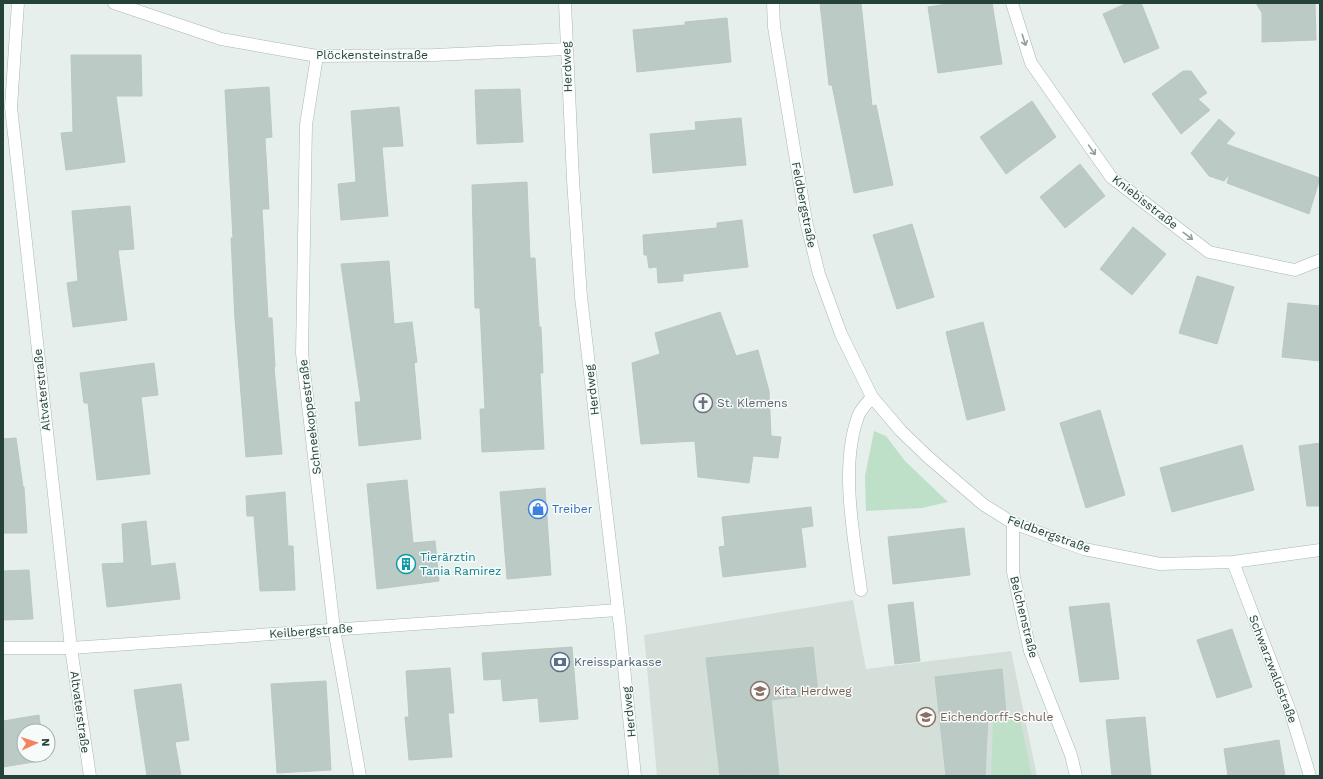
<svg xmlns="http://www.w3.org/2000/svg" width="1323" height="779" font-family="'Work Sans',sans-serif">
	<style>
		.built { fill: #d4dfda }
		.green { fill: #bfe0c8 }
		.building { fill: #bbcac4; stroke: #b8c9c2 }
		.lines { fill: none; stroke-linecap: round; stroke-linejoin: round }
		.minor-casing { stroke: #a8b8b2; stroke-width: 13 }
		.minor { stroke: #fff; stroke-width: 12 }
		.oneway { stroke: #92a09c }
		.labels { text-anchor: middle; stroke-width: 3; stroke-linejoin: round; paint-order: stroke }
		.street-label { font-size: 12px; fill: #24423a; stroke: #f7fbf9 }
		.worship-label { font-size: 12px; fill: #5b616d; stroke: #f7fbf9; text-anchor: start }
		.shop-label { font-size: 12px; fill: #366cbe; stroke: #f7fbf9; text-anchor: start }
		.culture-label { font-size: 12px; fill: #0d838f; stroke: #f7fbf9; text-anchor: start }
		.service-label { font-size: 12px; fill: #4e5e75; stroke: #f7fbf9; text-anchor: start }
		.education-label { font-size: 12px; fill: #785e54; stroke: #f7fbf9; text-anchor: start }
	</style>
	<rect width="100%" height="100%" fill="#e6efeb"/>
	<!-- built -->
	<path class="built" d="M853,600l13,69 145,-18 26,125h-380l-13,-141z"/>
	<!-- green -->
	<path class="green" d="M874,431l12,5 19,25 43,41 -26,6 -56,3 -1,-35z
		M1019,714l13,62h-41l2,-55z"/>
	<!-- building -->
	<path class="building" d="M820,3h41l11,103 4,-1 17,80 -39,8 -22,-108h-3z
		M954,3h38l10,61 -64,9 -10,-66z
		M1127,3h14l18,45 -35,15 -21,-49z
		M1256,3h59l1,37 -54,2v-29z
		M727,18l4,44 -94,10 -4,-42 52,-5v-3z
		M71,55h70l1,41h-26l9,66 -59,8 -5,-37 12,-1z
		M1183,71h8l16,22 -9,6 12,11 -29,24 -29,-40z
		M269,87l3,50 -7,1 4,71h-7l6,109h4l3,49h-1l8,87 -36,3 -11,-138 -4,-81h2l-8,-148z
		M520,89l3,53 -46,2 -2,-54z
		M1032,101l24,36 -50,37 -26,-37z
		M399,107l4,39 -21,1 6,69 -47,4 -3,-36 18,-2 -5,-71z
		M741,118l5,47 -93,8 -3,-39 46,-4 -1,-8z
		M1219,119l16,14 -9,11 94,34 -11,36 -82,-31 3,-10 -6,8 -15,-5 -18,-23z
		M1080,164l25,32 -40,32 -25,-31z
		M527,182l3,76h5l4,69h2l2,46h-3l4,76 -62,3 -2,-43h5l-5,-101h-5l-3,-123z
		M130,206l4,43 -16,1 9,70 -54,7 -6,-44 11,-2 -6,-70z
		M742,220l6,47 -65,7v7l-25,2 -1,-16 -8,1 -2,-13h-3l-1,-20 74,-7v-5z
		M912,224l22,73 -37,12 -24,-74z
		M1133,227l33,27 -34,41 -32,-26z
		M389,261l5,63 18,-2 5,40 -3,1 7,76 -62,7 -4,-44h6l-20,-138z
		M1197,276l37,11 -17,57 -38,-11z
		M1288,303l32,3v55l-38,-4z
		M720,312l16,44 22,-6 11,41 2,45 10,1 -3,21 -25,-2 -4,27 -51,-6 -3,-36 -54,3 -9,-81 28,-9 -5,-21z
		M983,322l22,88 -38,10 -21,-88z
		M154,363l4,32 -17,2 9,77 -53,6 -9,-77h-4l-4,-30z
		M1100,410l25,85 -39,13 -26,-85z
		M16,438l7,49h1l3,46h-24v-94z
		M1320,443v63h-13l-8,-60z
		M1242,445l12,45 -82,22 -12,-44z
		M407,480l6,63 22,-2 4,40 -62,8 -10,-105z
		M545,488l6,87 -44,4 -7,-87z
		M285,492l3,54h5l2,44 -35,1 -6,-75h-7l-1,-20z
		M811,507l2,19 -12,2 5,39 -83,10 -4,-30 6,-1 -3,-29z
		M146,521l5,45 24,-3 5,36 -73,8 -5,-43 22,-1 -2,-39z
		M964,528l6,47 -77,9 -5,-47z
		M29,570l4,49 -30,1v-49z
		M913,602l7,59 -25,3 -7,-59z
		M1109,603l10,76 -39,3 -11,-75z
		M1232,629l20,58 -35,11 -20,-58z
		M572,647l6,72 -38,3 -2,-24 -35,3 -2,-22 -17,1 -2,-27z
		M813,647l5,47 -47,6 8,76h-27v-2l-32,2 -14,-118z
		M450,668l4,45h-6l4,44 -43,3 -4,-43h4l-3,-46z
		M1002,669l4,45 -18,2 -3,60h-39l-11,-99z
		M326,681l5,89 -54,3 -6,-89z
		M181,684l8,56 -14,2 6,34h-34l-13,-86z
		M39,715l2,16h-17v24h21l1,5 -43,7v-46z
		M1145,717l6,59h-39l-6,-56z
		M1279,740l6,36h-57l-4,-27z"/>
	<g class="lines">
		<!-- minor casing -->
		<g class="minor-casing">
			<path id="minor" d="M18,3l-7,104 60,541 19,128
				M114,3l107,36 96,17 117,-1 132,-6
				M565,3l8,177 8,117 39,330 15,149
				M773,3l1,24 32,194 13,53 22,60 31,63 29,34 27,26 56,48 29,18 71,26 76,15 73,-2 87,-12
				M1012,3l19,60 80,114 98,75 86,18 25,-10
				M317,56l-11,69 -4,228 32,276 26,147
				M1013,523v49l17,79 41,104 5,21
				M1233,562l58,152 19,62
				M861,590c-7,-52 -22,-126 -2,-176 3,-6 9,-12 13,-17
				M3,648h68l547,-38"/>
		</g>
		<!-- minor -->
		<use href="#minor" class="minor"/>
	</g>
	<!-- one-way arrows -->
	<defs><path id="oneway-shaft" d="M-6 0H5M1.5-3L5.5 0L1.5 3" fill="none" stroke-width="1.6" stroke-linecap="round" stroke-linejoin="round"/></defs>
	<g class="oneway">
		<use href="#oneway-shaft" transform="translate(1024 40) rotate(72)"/>
		<use href="#oneway-shaft" transform="translate(1092 150) rotate(55)"/>
		<use href="#oneway-shaft" transform="translate(1188 236) rotate(37)"/>
	</g>
	<!-- icons -->
	<defs>
		<g id="church-ring" transform="scale(1)"><circle r="9.5" fill="#f7fbf9" stroke="#6b7280" stroke-width="1.5"/><path d="M-1.2-6h2.4v3.5h3.3v2.4h-3.3V6h-2.4V-.1h-3.3v-2.4h3.3Z" fill="#6b7280"/></g>
		<g id="shop-ring" transform="scale(1)"><circle r="9.5" fill="#f7fbf9" stroke="#3f7fe0" stroke-width="1.5"/><path d="M-5-2.5h2.3a2.7 3.5 0 0 1 5.4 0H5L5.5 6h-11ZM-1.5-2.5h3a1.5 2.3 0 0 0-3 0Z" fill="#3f7fe0"/></g>
		<g id="building-ring" transform="scale(1)"><circle r="9.5" fill="#f7fbf9" stroke="#0f9aa8" stroke-width="1.5"/><path d="M-4-6H4V6H1V3H-1V6H-4ZM-2.5-4.3h1.7v1.8h-1.7ZM.8-4.3h1.7v1.8H.8ZM-2.5-1h1.7V.8h-1.7ZM.8-1h1.7V.8H.8Z" fill="#0f9aa8"/></g>
		<g id="bank-ring" transform="scale(1)"><circle r="9.5" fill="#f7fbf9" stroke="#5c6f8a" stroke-width="1.5"/><path d="M-6-4H6V4H-6ZM0-2.3a2.3 2.3 0 1 0 0 4.6a2.3 2.3 0 1 0 0-4.6Z" fill="#5c6f8a"/></g>
		<g id="school-ring" transform="scale(1)"><circle r="9.5" fill="#f7fbf9" stroke="#8d6e63" stroke-width="1.5"/><path d="M0-5L7-2L0 1L-7-2ZM-4 1L0 2.5L4 1V4Q0 6-4 4Z" fill="#8d6e63"/></g>
	</defs>
	<g fill-rule="evenodd">
		<use href="#church-ring" x="703" y="403"/>
		<use href="#shop-ring" x="538" y="509"/>
		<use href="#building-ring" x="406" y="564"/>
		<use href="#bank-ring" x="560" y="662"/>
		<use href="#school-ring" x="760" y="691"/>
		<use href="#school-ring" x="926" y="717"/>
	</g>
	<g class="labels">
		<!-- street labels -->
		<g class="street-label">
			<text x="372" y="59">Plöckensteinstraße</text>
			<text transform="translate(567 67) rotate(-92)" y="4">Herdweg</text>
			<text transform="translate(1145 202) rotate(38)" y="4">Kniebisstraße</text>
			<text transform="translate(804 205) rotate(79)" y="4">Feldbergstraße</text>
			<text transform="translate(42 390) rotate(-96)" y="4">Altvaterstraße</text>
			<text transform="translate(592 390) rotate(-97)" y="4">Herdweg</text>
			<text transform="translate(310 417) rotate(-97)" y="4">Schneekoppestraße</text>
			<text transform="translate(1049 534) rotate(20)" y="4">Feldbergstraße</text>
			<text transform="translate(1024 617) rotate(76)" y="4">Belchenstraße</text>
			<text transform="translate(311 631) rotate(-4)" y="4">Keilbergstraße</text>
			<text transform="translate(1273 669) rotate(69)" y="4">Schwarzwaldstraße</text>
			<text transform="translate(80 712) rotate(82)" y="4">Altvaterstraße</text>
			<text transform="translate(629 712) rotate(-96)" y="4">Herdweg</text>
		</g>
		<!-- worship labels -->
		<g class="worship-label">
			<text x="717" y="407">St. Klemens</text>
		</g>
		<!-- shop labels -->
		<g class="shop-label">
			<text x="552" y="513">Treiber</text>
		</g>
		<!-- culture labels -->
		<g class="culture-label">
			<text x="420" y="561">Tierärztin<tspan x="420" dy="14">Tania Ramirez</tspan></text>
		</g>
		<!-- service labels -->
		<g class="service-label">
			<text x="574" y="666">Kreissparkasse</text>
		</g>
		<!-- education labels -->
		<g class="education-label">
			<text x="774" y="695">Kita Herdweg</text>
			<text x="940" y="721">Eichendorff-Schule</text>
		</g>
	</g>
	<!-- border -->
	<rect width="1323" height="779" fill="none" stroke="#24423a" stroke-width="8"/>
	<!-- north arrow -->
	<g transform="translate(36 743) rotate(87)"><circle r="19" fill="#f7fbf9" stroke="#a3b1ad"/>
	<path d="M0-3L7 15L0 10L-7 15Z" fill="#f4845f"/>
	<text y="-6" font-size="11" font-weight="bold" text-anchor="middle" fill="#24423a">N</text>
	</g>
</svg>
